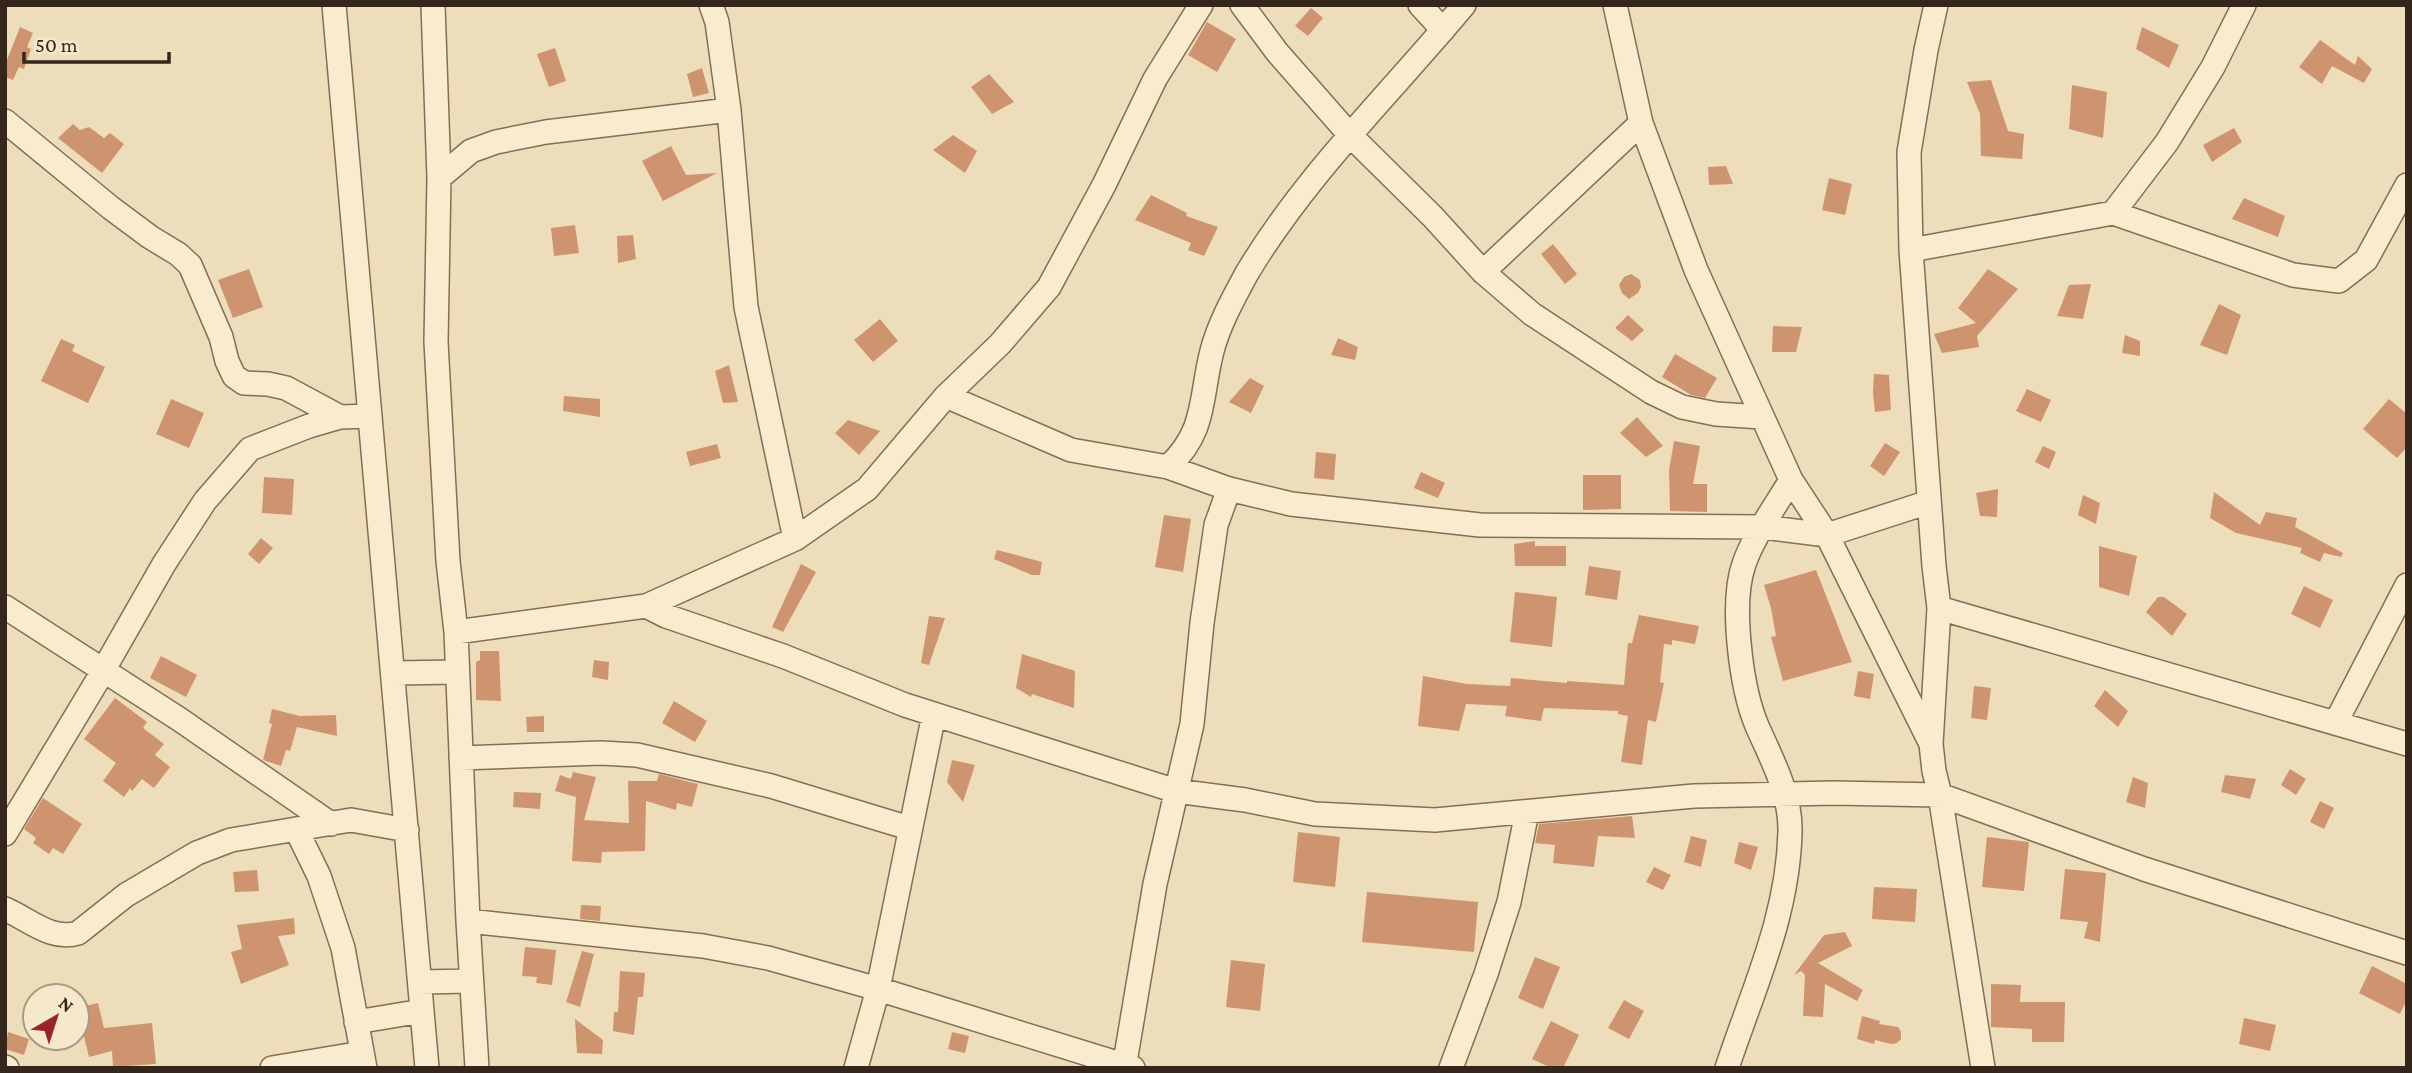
<svg xmlns="http://www.w3.org/2000/svg" width="2412" height="1073" font-family="'Crimson Pro',serif">
	<style>
		.building { fill: #ce9470 }
		.lines { fill: none; stroke-linecap: round; stroke-linejoin: round }
		.minor-casing { stroke: #866d55; stroke-width: 26 }
		.minor { stroke: #f9ebce; stroke-width: 23 }
	</style>
	<rect width="100%" height="100%" fill="#edb"/>
	<!-- building -->
	<path class="building" d="M1311,8l12,10 -15,18 -13,-10z
		M1207,22l29,17 -19,33 -29,-17z
		M20,27l13,6 -6,14 4,2 -7,20 -5,-2 -6,13 -8,-3v-12z
		M2142,27l37,18 -10,23 -33,-19z
		M2320,40l35,25 3,-9 14,13 -8,14 -32,-17 -10,18 -23,-17z
		M555,48l11,33 -17,6 -12,-33z
		M702,68l7,25 -16,4 -6,-23z
		M989,74l25,28 -22,12 -21,-27z
		M1991,80l17,51 16,3 -2,25 -41,-3 -1,-42 -13,-32z
		M2072,85l35,7 -4,46 -34,-9z
		M73,124l7,6 9,-3 15,11 6,-5 14,11 -22,29 -44,-35z
		M2234,128l8,14 -30,20 -9,-17z
		M953,135l24,16 -12,22 -32,-23z
		M671,146l15,29 31,-2 -54,28 -21,-40z
		M1726,166l7,18 -24,1 -1,-18z
		M1829,178l23,6 -7,31 -23,-5z
		M1151,195l36,18 -1,3 32,11 -14,29 -16,-6 3,-7 -56,-23z
		M2244,198l41,18 -7,21 -46,-18z
		M575,225l4,28 -25,3 -3,-28z
		M633,235l3,24 -18,4 -1,-27z
		M1553,244l24,30 -12,10 -24,-30z
		M249,269l14,38 -30,11 -15,-38z
		M1988,269l30,20 -41,47 2,11 -37,6 -8,-19 42,-11 -18,-15z
		M1631,274l9,6 1,7 -3,6 -9,6 -7,-6 -3,-8 5,-8z
		M2091,284l-8,35 -26,-3 12,-31z
		M2219,304l22,11 -14,40 -27,-10z
		M1628,315l16,15 -12,11 -17,-13z
		M880,319l18,22 -25,21 -19,-22z
		M1773,326l29,1 -6,25h-24z
		M2125,335l15,6v15l-18,-3z
		M1338,338l20,9 -3,13 -24,-5z
		M61,339l14,6 -3,6 33,16 -17,36 -47,-22z
		M1675,354l42,24 -12,20 -14,-3 -29,-18z
		M729,365l9,37 -15,1 -8,-32z
		M1874,374l15,1 2,35 -16,2 -2,-19z
		M1250,378l14,8 -13,27 -22,-11z
		M2027,389l24,11 -10,22 -25,-11z
		M564,396l36,3v18l-37,-6z
		M171,399l33,14 -15,35 -33,-14z
		M2389,399l18,15v33l-10,11 -34,-29z
		M1637,417l26,29 -17,11 -26,-24z
		M848,420l32,11 -21,24 -24,-22z
		M1674,441l26,5 -7,38h14v28l-37,-1 -1,-41z
		M1885,443l15,9 -16,24 -14,-10z
		M717,444l4,14 -31,8 -4,-14z
		M2043,446l13,6 -7,17 -14,-7z
		M1316,452l20,2 -2,26 -20,-2z
		M1421,472l24,11 -7,15 -24,-10z
		M1583,475h38v34l-38,1z
		M264,477l30,2 -2,36 -30,-2z
		M1998,489l-1,28 -17,-1 -4,-23z
		M2214,492l46,33 6,-13 31,6 -2,9 48,26 -2,4 -17,-4 -4,9 -20,-9 2,-5 -66,-15 -26,-15z
		M2083,495l17,8 -4,21 -18,-9z
		M1164,515l27,4 -8,53 -28,-5z
		M261,538l12,10 -14,16 -11,-10z
		M1535,541v5h31v20h-51l-1,-22z
		M2099,546l38,10 -8,40 -30,-9z
		M997,550l45,12 -2,13h-8l-38,-16z
		M801,564l15,8 -33,60 -11,-5z
		M1589,566l32,5 -4,29 -32,-5z
		M1816,570l36,92 -69,19 -12,-44 5,-1 -5,-28 -7,-23z
		M2304,586l29,14 -13,28 -29,-14z
		M1515,592l42,5 -5,50 -42,-5z
		M2158,597h6l23,17 -15,22 -26,-24z
		M1639,615l60,11 -4,18 -23,-4v5l-8,-1 -4,38 4,1 -8,39 -8,-2 -6,45 -21,-3 7,-46 -10,-2v-3l-74,-3 -3,13 -36,-5 2,-10 -41,-2 -7,27 -41,-5 5,-50 44,8 43,2 1,-8 56,5v-2l57,4 4,-42h4z
		M929,616l16,2 -16,47 -8,-2z
		M480,651h19l2,50 -25,-1v-38l4,-2z
		M1022,654l53,17 -1,37 -42,-14 -1,3 -15,-9z
		M161,656l36,19 -11,22 -36,-19z
		M594,660l15,2 -1,18 -16,-3z
		M1858,671l16,3 -4,25 -16,-3z
		M1974,686l17,2 -4,32 -16,-2z
		M2105,690l23,21 -10,16 -24,-21z
		M115,698l32,24 -4,6 21,16 -9,11 15,12 -16,21 -12,-9 -10,12 -2,-3 -6,9 -21,-16 13,-18 -32,-24z
		M674,701l33,20 -12,21 -33,-19z
		M272,709l28,7 36,-1 1,21 -40,-9 -7,24 -4,-1 -5,16 -18,-6 9,-36 -3,-1z
		M544,716v16h-17l-1,-15z
		M952,760l23,5 -12,37 -16,-20z
		M2290,769l16,10 -10,16 -15,-10z
		M573,772l23,5 -12,43 45,3 -1,-42h29l2,-7 39,10 -6,23 -15,-4 -1,7 -30,-9 -1,50 -43,1 -1,11 -29,-2 4,-64 -21,-6 5,-16 11,4z
		M2225,775l31,4 -6,20 -29,-7z
		M2133,777l15,6 -3,25 -19,-6z
		M514,792l27,1 -1,16 -27,-2z
		M43,798l39,26 -19,30 -10,-6 -4,6 -16,-11 3,-5 -12,-9z
		M2320,801l14,7 -10,21 -14,-7z
		M1632,816l3,22 -37,-2 -4,31 -41,-4 2,-18 -20,-2 4,-19z
		M1298,832l42,5 -5,50 -42,-5z
		M1691,836l16,4 -6,27 -17,-5z
		M1987,837l42,5 -5,49 -42,-4z
		M1739,842l19,5 -7,23 -17,-7z
		M1654,867l17,8 -8,15 -17,-8z
		M2065,869l41,4 -6,69 -16,-4 4,-16 -28,-3z
		M257,870l2,21 -24,1 -2,-20z
		M1874,887l43,2 -2,33 -43,-3z
		M1367,892l111,10 -4,50 -112,-10z
		M581,905l20,1 -1,15 -20,-2z
		M294,918l1,16 -17,2 11,29 -48,19 -10,-32 11,-3 -5,-24z
		M1845,932l7,14 -34,17 45,27 -6,11 -32,-17 -2,33 -20,-1 2,-41 -4,-4 -7,4 30,-40z
		M525,947l31,3 -4,35 -16,-2 1,-6 -15,-1z
		M582,951l12,3 -14,53 -14,-5z
		M1535,957l25,10 -17,42 -25,-11z
		M1231,960l34,4 -5,47 -34,-4z
		M2372,966l35,18v15l-7,15 -41,-21z
		M620,971l25,2 -2,24h-5l-4,38 -21,-4 1,-19h4z
		M1991,984l30,1 -1,17h45l-1,40h-32v-13l-41,-2z
		M1624,1000l20,11 -15,28 -21,-11z
		M98,1003l6,25 48,-5 4,41 -43,3 -1,-16 -23,6 -12,-49z
		M1862,1016l18,5 -1,3 19,3 3,5v7l-4,4 -6,1 -16,-4 -1,4 -17,-5z
		M2244,1018l32,7 -6,26 -31,-7z
		M575,1019l28,21 -1,14 -25,-1z
		M1551,1021l28,14 -16,33h-12l-19,-9z
		M8,1032l21,7 -5,16 -19,-6z
		M952,1032l17,4 -4,17 -17,-4z"/>
	<g class="lines">
		<!-- minor casing -->
		<g class="minor-casing">
			<path id="minor" d="M334,5l93,1063
				M433,5l6,173 -3,164 12,219 8,71 12,289 9,147
				M711,5l6,17 12,88 17,197 49,232
				M1242,5l35,47 72,82 84,83 50,55 49,42 119,78 31,15 34,7 46,3
				M1420,5l23,25
				M1615,5l26,118 55,147 95,210 36,55 104,209 3,27 6,24 43,273
				M5,121l106,87 39,29 28,17 12,11 31,72 6,24 7,15 10,7 24,1 18,4 54,29
				M439,178l32,-27 25,-9 50,-10 183,-22
				M2113,213l54,-71 46,-75 31,-62
				M1911,250l202,-37 180,62 46,6 27,-21 41,-75
				M1483,272l158,-149
				M946,396l125,54 97,17 61,22 62,15 189,21 283,2 64,8 102,-33
				M1168,467c39,-36 32,-70 44,-116 7,-27 22,-54 35,-78 60,-100 143,-179 217,-268
				M646,606l20,10 117,40 122,49 271,86 69,9 70,14 120,6 259,-24 139,-3 107,2 204,74 263,84
				M5,607l174,112 152,105
				M1939,608l468,136
				M456,632l190,-26 149,-67 72,-50 79,-93 54,-52 49,-57 55,-102 51,-106 46,-74
				M394,673l63,-1
				M2336,722l71,-137
				M1931,744l8,-136 -5,-42 -23,-316 -2,-98 17,-102 10,-45
				M461,758l140,-5 36,2 134,31 138,42
				M296,829l23,47 24,72 22,120
				M5,834l91,-151 68,-119 41,-63 45,-52 59,-23 31,-9 30,-1
				M5,909c25,11 46,32 73,24l48,-38 71,-42 34,-13 120,-20 56,10
				M468,921l235,25 65,12 110,31 255,79
				M420,982l51,-1
				M356,1022l66,-11
				M5,1067l2,1
				M272,1068l90,-15
				M856,1068l22,-79 56,-275
				M1124,1068l31,-184 37,-160 10,-101 14,-98 13,-36
				M1451,1068l35,-94 23,-72 18,-90
				M1727,1068c26,-79 61,-151 63,-236 1,-38 -18,-72 -33,-106 -16,-38 -27,-123 -13,-162 9,-27 32,-59 47,-84"/>
		</g>
		<!-- minor -->
		<use href="#minor" class="minor"/>
	</g>
	<!-- border -->
	<rect width="2412" height="1073" fill="none" stroke="#34261a" stroke-width="14"/>
	<!-- north arrow -->
	<g transform="translate(56 1017) rotate(39)"><circle r="33" fill="#f6e8cb" stroke="#a89a84" stroke-width="2"/>
	<path d="M0-5L12 26L0 18L-12 26Z" fill="#962429"/>
	<text y="-10" font-size="19" font-weight="bold" text-anchor="middle" fill="#34261a">N</text>
	</g>
	<!-- scale -->
	<path d="M24 52v10h145v-10" fill="none" stroke="#34261a" stroke-width="3.5"/>
	<text x="35" y="52" font-size="21" fill="#34261a" stroke="#f6e8cb" stroke-width="5" paint-order="stroke">50 m</text>
</svg>
